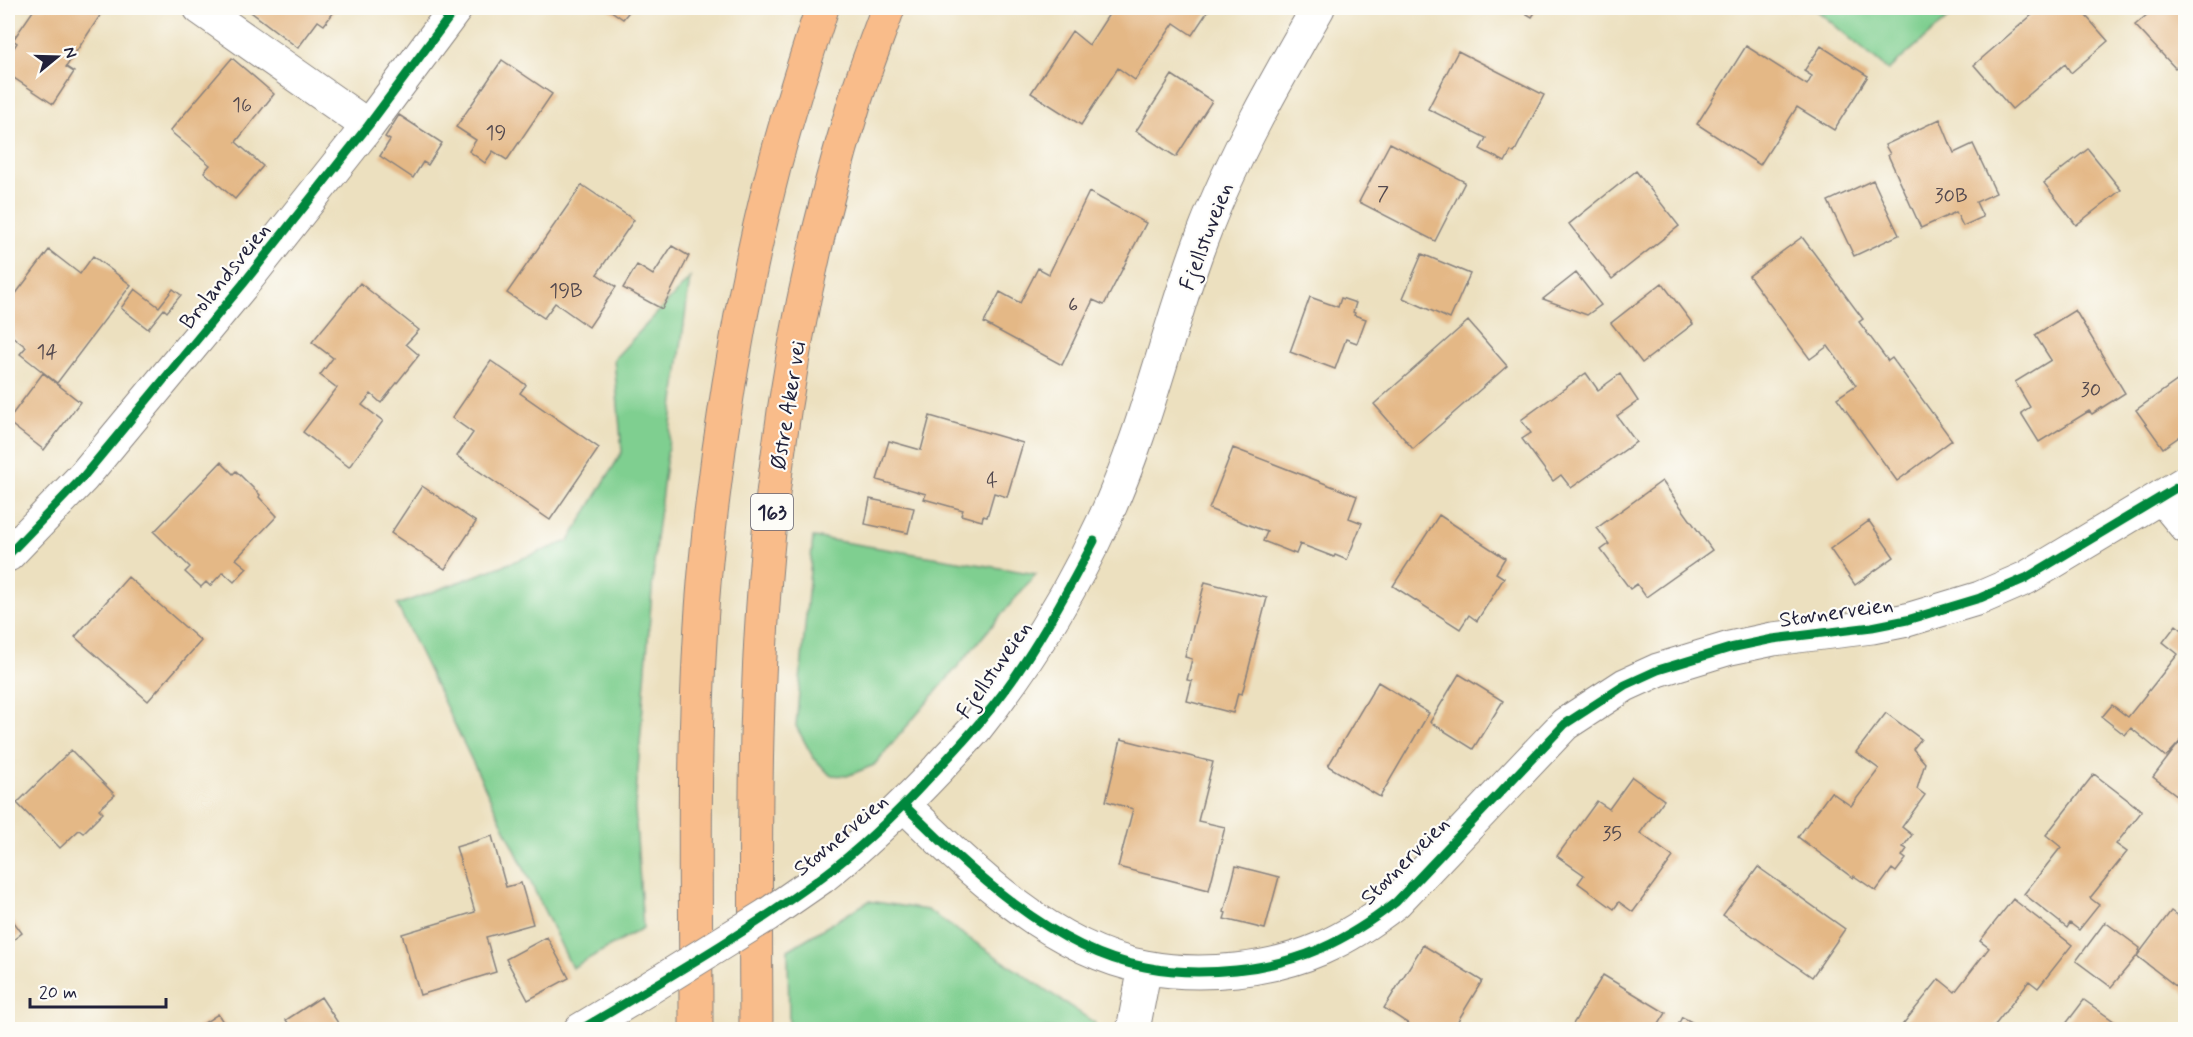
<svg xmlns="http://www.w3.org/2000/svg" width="2193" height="1037" font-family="Mynerve,sans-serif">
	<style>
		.green { fill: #7fcf90; stroke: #507866; stroke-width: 1.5 }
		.building { fill: #e4b886 }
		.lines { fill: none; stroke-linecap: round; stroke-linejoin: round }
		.minor-casing { stroke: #87817d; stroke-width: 35 }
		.highway-casing { stroke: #87817d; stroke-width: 35 }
		.minor { stroke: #fff; stroke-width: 33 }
		.highway { stroke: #f9bc8a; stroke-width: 33 }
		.minor-bridge-casing { stroke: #87817d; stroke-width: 35; stroke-linecap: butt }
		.minor-bridge { stroke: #fff; stroke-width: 33 }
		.cycleway-casing { stroke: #fdfcf7; stroke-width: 13 }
		.cycleway { stroke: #00873e; stroke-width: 9 }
		.labels { text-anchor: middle; stroke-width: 4.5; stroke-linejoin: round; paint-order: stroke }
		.number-label { font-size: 20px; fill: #52484e }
		.shield { fill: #fdfcf7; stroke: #646373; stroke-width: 1.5 }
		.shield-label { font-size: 21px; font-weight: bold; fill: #22223b }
		.street-label { font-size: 22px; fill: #22223b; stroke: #fdfcf7 }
	</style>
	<rect width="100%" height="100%" fill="#fdfcf7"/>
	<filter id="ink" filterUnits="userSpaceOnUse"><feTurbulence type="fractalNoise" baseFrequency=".0167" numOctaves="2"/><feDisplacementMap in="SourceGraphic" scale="12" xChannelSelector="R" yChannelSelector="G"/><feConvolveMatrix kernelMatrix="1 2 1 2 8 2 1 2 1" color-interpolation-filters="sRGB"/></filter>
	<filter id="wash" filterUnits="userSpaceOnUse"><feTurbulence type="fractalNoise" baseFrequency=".008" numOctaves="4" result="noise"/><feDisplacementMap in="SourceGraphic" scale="24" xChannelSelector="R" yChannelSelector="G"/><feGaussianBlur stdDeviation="1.35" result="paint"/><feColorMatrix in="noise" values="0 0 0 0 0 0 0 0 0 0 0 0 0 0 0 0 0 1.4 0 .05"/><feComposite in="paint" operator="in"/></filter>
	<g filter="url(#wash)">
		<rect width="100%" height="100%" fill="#ece0bf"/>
		<!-- green -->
		<path class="green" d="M1814,8h146l-72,62z
			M690,278l-34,261 -21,269 8,120 -71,40 -175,-363 172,-64 53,-89 -8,-93z
			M813,537l223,37 -162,191 -27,11 -17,-1 -17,-18 -17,-31z
			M869,901l58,9 168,113 -2,6h-304l-1,-79z"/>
		<g id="blocks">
			<!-- building -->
			<path class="building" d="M35,8h70l-39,59 8,5 -21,32 -45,-30v-17l9,-14 -4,-3z
				M254,8h83l-13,17 -6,-4 -20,27 -47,-36z
				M607,8h25l-9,11z
				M1113,8h97l-18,27 -18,-12 -39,57 -17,-12 -37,57 -50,-32 41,-62 17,14z
				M1517,8h21l-6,9z
				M2040,8h39l29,33 -37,32 -6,-9 -53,45 -38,-44z
				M2155,8h31v51l-11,9 -40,-43z
				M1746,46l61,39 5,-9 -8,-5 17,-25 47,30 -34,54 -37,-23 -37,58 -63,-41z
				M1458,51l86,44 -30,58 -3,-2 -6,11 -25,-13 6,-11 -58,-29z
				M232,58l42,36 -38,48 27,24 -28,33 -31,-27 6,-7 -40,-34z
				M502,60l50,34 -45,66 -14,-9 -8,12 -16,-12 7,-11 -20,-13z
				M1172,75l40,26 -36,56 -40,-26z
				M399,115l43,28 -14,22 -5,-3 -10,16 -33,-22 10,-16 -5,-3z
				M1940,119l14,34 19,-9 23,49 -20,9 7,15 -20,9 -7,-14 -35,16 -33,-73 2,-1 -5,-9z
				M1390,143l75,39 -30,59 -76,-39z
				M2088,149l33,41 -45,35 -32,-42z
				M1636,171l43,55 -67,53 -43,-55z
				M1873,180l26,55 -45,21 -26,-55z
				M582,185l52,35 -37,54 19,13 -27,40 -34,-24 -11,15 -37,-25z
				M1089,192l57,31 -42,82 -11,-5 -31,65 -78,-42 16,-31 20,11 18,-35 11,6z
				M1802,237l61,82 -4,3 29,39 4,-3 60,82 -55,41 -60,-83 19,-13 -28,-39 -18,13 -61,-83z
				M672,246l17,10 -27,53 -39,-21 14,-23 16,10z
				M49,250l31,24 13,-18 38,29 -74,98 -37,-29 6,-7 -18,-14v-29z
				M1422,254l48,20 -20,45 -47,-21z
				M1576,273l25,32 -14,10 -44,-16z
				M360,283l59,47 -13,14 13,11 -38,48 -10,-9 -9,11 21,16 -34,46 -46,-35 34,-44 -17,-13 13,-17 -21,-16z
				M1662,283l31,41 -51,39 -31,-40z
				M135,289l24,18 14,-18 8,6 -14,17 -3,-3 -16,20 -27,-21z
				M1310,297l28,10 3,-9 15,5 -3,9 2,1 -1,2 12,4 -9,24 -11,-4 -11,30 -45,-17z
				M2075,310l50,83 -33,21 -3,-3 -50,31 -18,-29 9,-6 -15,-25 36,-22 -16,-25z
				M1468,321l39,45 -94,83 -39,-45z
				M491,361l35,24 -6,8 79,55 -49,72 -93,-64 16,-23 -21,-15z
				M43,373l37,29 -36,48 -36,-28v-2z
				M1586,373l12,17 22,-16 18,27 -21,15 19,26 -65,46 -10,-13 -8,6 -31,-42 9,-6 -10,-13z
				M2181,378l5,5v49l-23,16 -27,-38z
				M930,416l93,27 -16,54 -13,-4 -7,24 -4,-1 -1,5 -21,-6 2,-5 -39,-11 2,-5 -49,-14 12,-39 32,9z
				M1233,448l124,48 -8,22 13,5 -15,37 -12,-5 -1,2 -34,-13 -4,10 -33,-13 4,-9 -58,-23z
				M221,462l12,12 3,-3 24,24 -1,2 18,19 -41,43 11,9 -13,14 -11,-10 -13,14 -4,-4 -5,5 -16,-15 5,-5 -36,-35z
				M1662,481l50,69 -66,47 -9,-13 -7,5 -29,-39 8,-6 -12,-16z
				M422,486l54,36 -31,47 -54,-36z
				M870,499l44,9 -6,25 -43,-9z
				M1439,515l66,43 -9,15 8,5 -27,43 -8,-6 -9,14 -67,-43z
				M1869,521l25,36 -39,28 -25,-36z
				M128,577l73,64 -53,60 -73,-64z
				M1205,582l62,16 -25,96 -4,-1 -5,20 -46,-12 5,-20 -5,-1 5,-21 -7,-2z
				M2176,625l10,8v102l-20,22 -35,-29 -6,7 -23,-18 10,-12 16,12 50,-63 -15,-12z
				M1459,674l44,27 -30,48 -43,-27z
				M1378,682l51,31 -49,84 -52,-31z
				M1886,713l35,26 -8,10 12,14 -8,26 8,6 -23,32 10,8 -9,12 4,2 -5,7 4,3 -10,13 -4,-3 -16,22 -22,-15 -1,2 -55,-41 33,-45 20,14 28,-37 -23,-17z
				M1121,739l92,23 -15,59 27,6 -16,63 -91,-23 15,-58 -27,-8z
				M2179,743l7,6v53l-33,-25z
				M71,750l44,45 -16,14 4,4 -20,20 -4,-3 -19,18 -43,-45z
				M2094,774l48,37 -26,33 11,8 -37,46 9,7 -20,25 -9,-7 -3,5 -43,-34 37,-47 -15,-12z
				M1632,777l32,23 -24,33 33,24 -40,55 -14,-10 -5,7 -36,-26 6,-8 -27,-19 40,-55 12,8z
				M492,836l14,51 15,-4 12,41 -47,13 10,35 -76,23 -18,-61 73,-22 -19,-65z
				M1236,866l43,11 -14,52 -41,-10 2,-6 -2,-1z
				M1758,867l87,62 -33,48 -89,-62z
				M2013,899l59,46 -34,43 -9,-7 -37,48h-93l40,-50 16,13 34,-44 -9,-7z
				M2171,911l15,11v72l-49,-38z
				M8,914l14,19 -14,11z
				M2105,922l35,26 -3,8 -26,31 -35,-26z
				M547,937l22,41 -41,22 -22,-41z
				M1423,945l59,36 -29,48h-43l2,-3 -28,-18z
				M1603,975l63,38 -10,16h-86z
				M321,997l21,32h-50l-6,-9z
				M2084,1000l41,29h-63z
				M218,1014l8,13 3,-2 3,4h-37z
				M1682,1017l23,12h-29z"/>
		</g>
	</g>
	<g filter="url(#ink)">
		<use href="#blocks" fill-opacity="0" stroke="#87817d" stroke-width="1.5"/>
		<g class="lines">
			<!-- minor casing -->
			<g class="minor-casing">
				<path id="minor" d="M200,8l168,118
					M2162,498l24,29
					M8,555l75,-78 160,-193 125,-158 88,-118
					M904,805c65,64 148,145 241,162 30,6 61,6 91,3 65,-7 109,-28 160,-68l169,-178 60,-39 33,-15 72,-22 43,-9 99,-12 35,-7 73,-22 46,-20 160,-96
					M822,877c42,-33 79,-69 116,-108 12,-14 26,-27 38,-41 51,-64 94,-134 128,-208 43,-92 63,-191 99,-285 30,-79 73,-154 115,-227
					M580,1030l50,-30
					M1133,1030l12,-63"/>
			</g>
			<!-- highway casing -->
			<g class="highway-casing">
				<path id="highway" d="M696,1030c0,-156 -5,-313 10,-469 12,-126 33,-251 63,-374 15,-61 34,-120 53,-179
					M756,1030c-1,-190 -4,-380 21,-568 15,-118 40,-237 75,-351 10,-35 24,-69 36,-103"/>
			</g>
			<!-- minor -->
			<use href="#minor" class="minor"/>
			<!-- highway -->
			<use href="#highway" class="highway"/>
			<!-- minor-bridge casing -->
			<g class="minor-bridge-casing">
				<path id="minor-bridge" d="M630,1000l137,-85 55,-38"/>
			</g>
			<!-- minor-bridge -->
			<use href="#minor-bridge" class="minor-bridge"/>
			<!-- cycleway casing -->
			<g class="cycleway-casing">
				<path id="cycleway" d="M8,555l75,-78 160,-193 125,-158 88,-118
					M904,805c65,64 148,145 241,162 30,6 61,6 91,3 65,-7 109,-28 160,-68l169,-178 60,-39 33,-15 72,-22 43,-9 99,-12 35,-7 73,-22 46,-20 160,-96
					M580,1030c82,-49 166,-97 242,-153 41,-30 76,-65 110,-102 33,-35 66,-71 92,-112 26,-39 48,-80 70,-122"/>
			</g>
			<!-- cycleway -->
			<use href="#cycleway" class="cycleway"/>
		</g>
	</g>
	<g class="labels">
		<!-- number labels -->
		<g class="number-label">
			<text x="242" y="111">16</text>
			<text x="496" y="139">19</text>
			<text x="1383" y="200">7</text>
			<text x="1951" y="202">30B</text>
			<text x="566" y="297">19B</text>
			<text x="1073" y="311">6</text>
			<text x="47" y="358">14</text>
			<text x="2091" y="396">30</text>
			<text x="992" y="487">4</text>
			<text x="1612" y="840">35</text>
		</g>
		<!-- shield labels -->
		<rect class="shield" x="751" y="494" width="42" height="36" rx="4.5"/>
		<g class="shield-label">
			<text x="772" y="519">163</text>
		</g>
		<!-- street labels -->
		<g class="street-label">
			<text transform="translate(1205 236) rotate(-69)" y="8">Fjellstuveien</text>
			<text transform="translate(224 275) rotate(-51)" y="8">Brolandsveien</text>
			<text transform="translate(787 405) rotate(-81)" y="8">Østre Aker vei</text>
			<text transform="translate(1836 611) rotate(-8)" y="8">Stovnerveien</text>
			<text transform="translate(993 669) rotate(-55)" y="8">Fjellstuveien</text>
			<text transform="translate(840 834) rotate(-40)" y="8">Stovnerveien</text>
			<text transform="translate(1404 860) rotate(-45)" y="8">Stovnerveien</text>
		</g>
	</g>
	<!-- margin -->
	<rect width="2193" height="1037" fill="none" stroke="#fdfcf7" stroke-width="30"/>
	<!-- north arrow -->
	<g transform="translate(57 57) rotate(71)" stroke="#fdfcf7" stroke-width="4.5" paint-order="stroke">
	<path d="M0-4.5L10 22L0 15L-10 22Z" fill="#22223b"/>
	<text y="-9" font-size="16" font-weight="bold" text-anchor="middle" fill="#22223b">N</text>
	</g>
	<!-- scale -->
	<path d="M30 998v9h136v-9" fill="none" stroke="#22223b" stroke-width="3"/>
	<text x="39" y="998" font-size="18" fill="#22223b" stroke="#fdfcf7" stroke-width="4.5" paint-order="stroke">20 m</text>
</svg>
